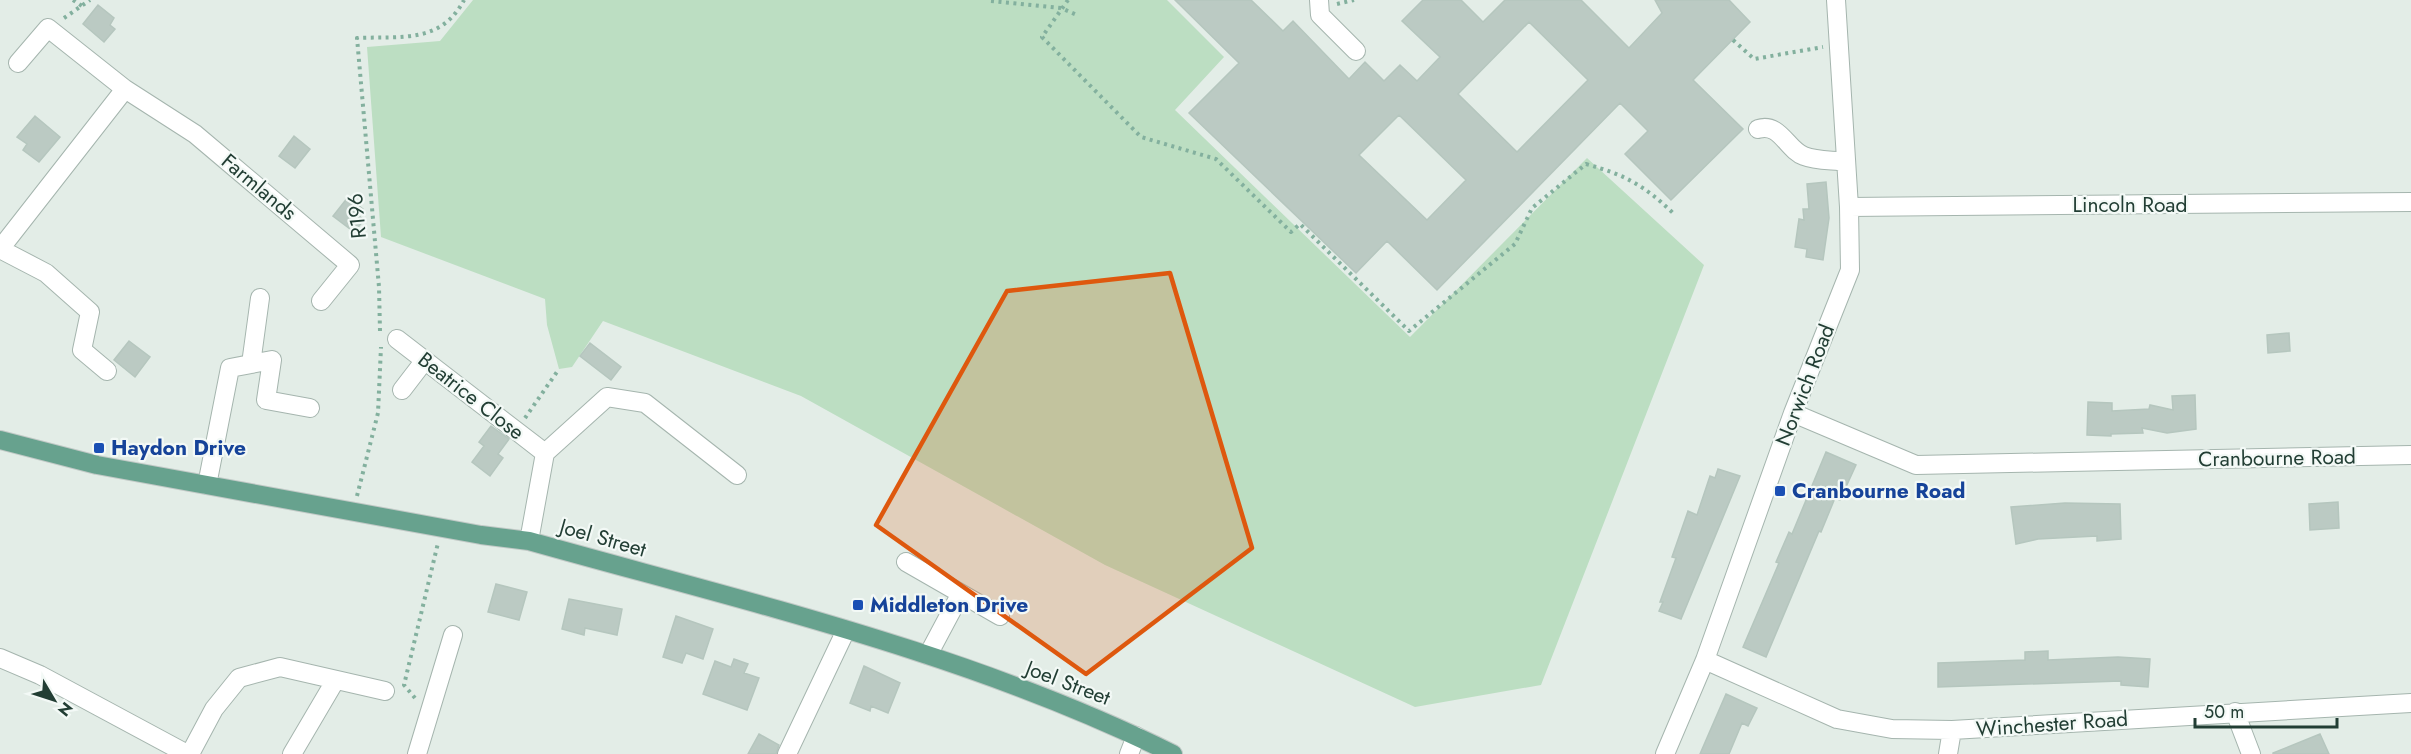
<svg xmlns="http://www.w3.org/2000/svg" width="2411" height="754" font-family="Jost,sans-serif">
	<style>
		.green { fill: #bcdec2 }
		.building { fill: #bbcac3; stroke: #b5c6be; stroke-width: 1.5; fill-rule: evenodd }
		.lines { fill: none; stroke-linecap: round; stroke-linejoin: round }
		.minor-casing { stroke: #a5b5ae; stroke-width: 20 }
		.major-casing { stroke: #c1c9c6; stroke-width: 20 }
		.path { stroke: #83b09e; stroke-width: 4; stroke-dasharray: 3 4.5; stroke-linecap: butt }
		.minor { stroke: #fff; stroke-width: 18 }
		.major { stroke: #67a28e; stroke-width: 18 }
		.marked { fill: #de580e; fill-opacity: 0.2; stroke: #de580e; stroke-width: 4.5; stroke-linejoin: round }
		.transit-dot { fill: #1a4fb4; stroke: #f3f9f6; stroke-width: 2 }
		.labels { text-anchor: middle; stroke-width: 4.5; stroke-linejoin: round; paint-order: stroke }
		.street-label { font-size: 21px; fill: #223e34; stroke: #f3f9f6 }
		.transit-label { font-size: 21px; font-weight: bold; fill: #164399; stroke: #f3f9f6; text-anchor: start }
	</style>
	<rect width="100%" height="100%" fill="#e3ede7"/>
	<!-- green -->
	<path class="green" d="M473,0h694l57,57 -49,53 235,227 177,-179 117,107 -163,420 -126,22 -310,-142 -304,-169 -198,-75 -31,46 -13,2 -12,-44 -2,-26 -164,-62 -14,-190 73,-6z"/>
	<!-- building -->
	<path class="building" d="M1175,0h76l32,31 10,-10 56,58 16,-17 19,19 16,-16 17,16 23,-24 -38,-36 21,-21h38l22,22 22,-22h76l48,48 33,-35 -7,-13h74l21,22 -57,58 50,49 -72,71 -46,-46 23,-23 -28,-28 -183,187 -50,-49 -31,32 -167,-160 50,-50zM1529,22l59,58 -71,72 -59,-58zM1399,115l67,65 -39,40 -68,-65z
		M98,5l16,13 -4,7 5,4 -11,13 -21,-18z
		M35,116l25,21 -21,25 -16,-12 4,-6 -10,-7z
		M294,136l16,13 -15,19 -16,-12z
		M1826,182l3,36 -6,42 -17,-3 1,-8 -12,-2 4,-28 5,1 -1,-11h6l-2,-25z
		M348,197l15,12 -5,6 6,5 -10,12 -21,-16z
		M2289,333l1,18 -22,2 -1,-18z
		M129,341l21,16 -15,20 -21,-17z
		M590,343l31,24 -10,13 -31,-24z
		M2195,395l1,34 -29,4 -25,-5 1,5 -32,1v2l-24,-1 1,-33 24,1v8l37,-2 1,-4 23,5 -1,-14z
		M491,426l18,13 -11,15 5,4 -13,18 -18,-14 12,-16 -5,-4z
		M1826,452l30,13 -16,35 -5,-2 -14,34 -2,-1 -53,126 -23,-10 36,-84 -3,-1 13,-30 3,2z
		M1718,469l22,7 -59,143 -22,-8 4,-9h-3l16,-44 -4,-1 16,-46 9,4 13,-39 5,2z
		M2338,502l1,26 -29,2 -1,-26z
		M2065,503l55,1 1,35 -24,2v-5l-59,3 -22,5 -5,-37z
		M496,584l31,8 -8,28 -31,-8z
		M569,599l53,10 -5,26 -32,-7 -1,7 -22,-6z
		M676,616l37,13 -10,30 -17,-6 -4,10 -19,-6z
		M2048,651v9l70,-3 32,2 -2,28 -27,-2v-4l-183,6v-24l87,-3v-8z
		M734,659l14,5 -4,9 15,5 -12,32 -44,-16 12,-33 16,6z
		M864,666l36,17 -12,30 -17,-7 -1,5 -20,-8z
		M1726,694l31,14 -9,18 -6,-3 -13,31h-29z
		M759,734l20,11 -3,9h-28z
		M2320,734l9,20h-56v-1z"/>
	<g class="lines">
		<!-- minor casing -->
		<g class="minor-casing">
			<path id="minor" d="M1319,0l1,15 36,36
				M18,63l30,-35 77,61 70,45 155,131 -29,36
				M1758,129c22,-7 29,21 46,27 12,5 29,4 42,6
				M1849,207l562,-5
				M397,339l148,114
				M251,364l9,-66
				M107,371l-25,-21 8,-38 -44,-39 -46,-24 125,-160
				M402,390l23,-30
				M1793,413l123,52 495,-10
				M207,485l23,-117 42,-8 -6,40 44,8
				M529,541l16,-88 62,-56 38,6 92,72
				M906,562l94,54
				M928,655l32,-60
				M0,658l40,17 147,79
				M1705,660l132,59 55,10 60,1 459,-27
				M2235,712l16,42
				M190,754l24,-45 25,-31 41,-11 105,24
				M292,754l43,-73
				M417,754l36,-119
				M787,754l59,-124
				M1129,754l7,-18
				M1665,754l40,-94 88,-247 57,-143 -1,-63 -13,-207
				M1948,754l4,-24"/>
		</g>
		<!-- major casing -->
		<g class="major-casing">
			<path id="major" d="M0,440l97,25 384,70 48,6c217,61 441,112 644,213"/>
		</g>
		<!-- path -->
		<path class="path" d="M73,0l9,6
			M1068,0l-26,37 99,100 75,22 75,73 9,-8 109,107 106,-87 17,-36 54,-44c39,11 58,21 87,49
			M991,1l70,7 16,7
			M1337,4l17,-4
			M64,18l26,-18
			M1733,40l21,19 69,-12
			M380,331l-1,-44 -22,-249c44,-2 84,6 107,-38
			M525,418l34,-49
			M357,496l21,-83 3,-66
			M415,698l-11,-13 34,-142"/>
		<!-- minor -->
		<use href="#minor" class="minor"/>
		<!-- major -->
		<use href="#major" class="major"/>
	</g>
	<!-- marked area -->
	<path class="marked" d="M1170,273l82,275 -166,126 -210,-149 131,-234z"/>
	<!-- markers -->
	<g class="transit-dot">
		<rect x="93" y="442" width="12" height="12" rx="3"/>
		<rect x="1774" y="485" width="12" height="12" rx="3"/>
		<rect x="852" y="599" width="12" height="12" rx="3"/>
	</g>
	<g class="labels">
		<!-- street labels -->
		<g class="street-label">
			<text transform="translate(259 187) rotate(40)" y="7">Farmlands</text>
			<text x="2130" y="212">Lincoln Road</text>
			<text transform="translate(357 216) rotate(-95)" y="7">R196</text>
			<text transform="translate(1805 385) rotate(-69)" y="7">Norwich Road</text>
			<text transform="translate(471 396) rotate(38)" y="7">Beatrice Close</text>
			<text transform="translate(2277 458) rotate(-1)" y="7">Cranbourne Road</text>
			<text transform="translate(603 538) rotate(16)" y="7">Joel Street</text>
			<text transform="translate(1068 683) rotate(21)" y="7">Joel Street</text>
			<text transform="translate(2052 724) rotate(-4)" y="7">Winchester Road</text>
		</g>
		<!-- transit labels -->
		<g class="transit-label">
			<text x="111" y="455">Haydon Drive</text>
			<text x="1792" y="498">Cranbourne Road</text>
			<text x="870" y="612">Middleton Drive</text>
		</g>
	</g>
	<!-- north arrow -->
	<g transform="translate(54 700) rotate(129)" stroke="#f3f9f6" stroke-width="4.5" paint-order="stroke">
	<path d="M0-4.5L10 22L0 15L-10 22Z" fill="#223e34"/>
	<text y="-9" font-size="16" font-weight="bold" text-anchor="middle" fill="#223e34">N</text>
	</g>
	<!-- scale -->
	<path d="M2195 718v9h142v-9" fill="none" stroke="#223e34" stroke-width="3"/>
	<text x="2204" y="718" font-size="18" fill="#223e34" stroke="#f3f9f6" stroke-width="4.5" paint-order="stroke">50 m</text>
</svg>
